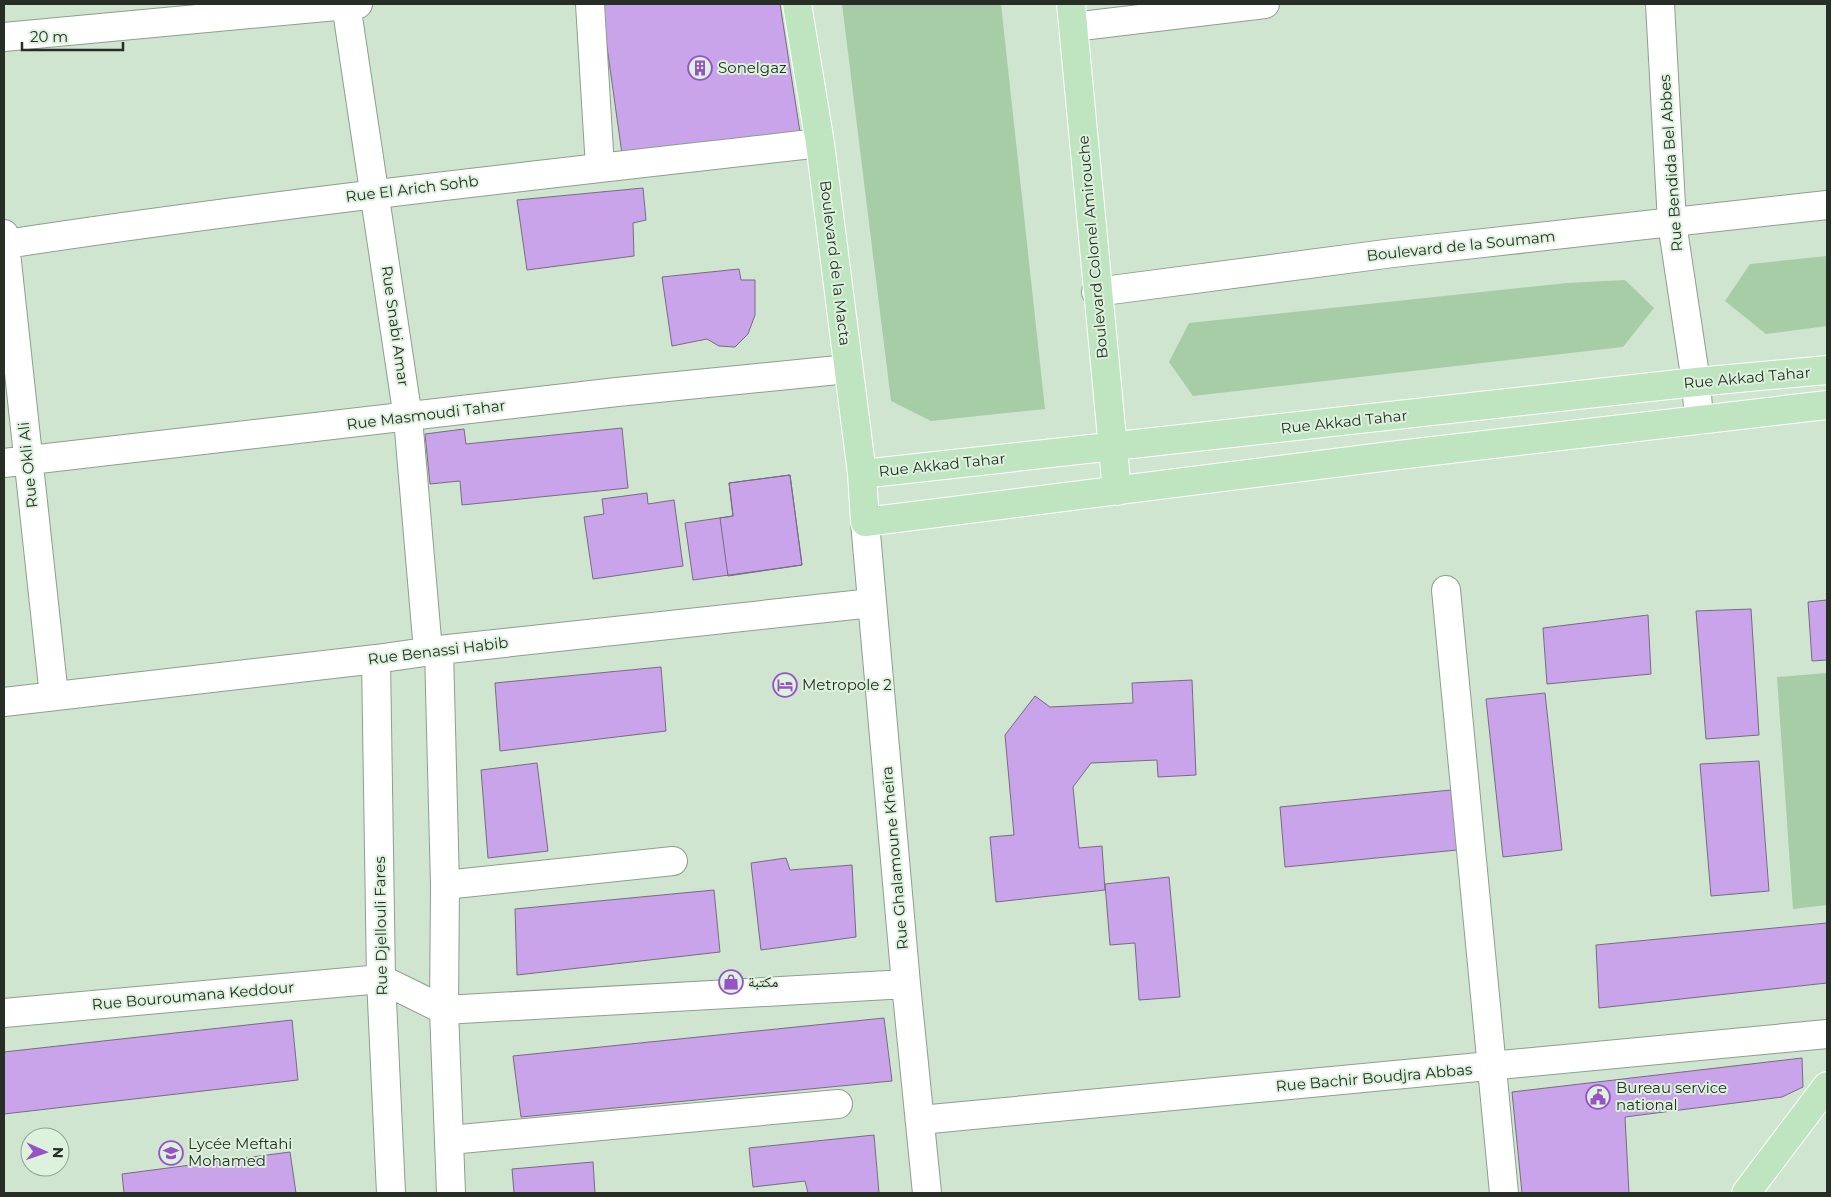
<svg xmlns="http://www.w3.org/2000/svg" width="1831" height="1197" font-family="Montserrat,'Noto Naskh Arabic',sans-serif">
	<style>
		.green { fill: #a6cda6 }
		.building { fill: #caa4ea; stroke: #776b81 }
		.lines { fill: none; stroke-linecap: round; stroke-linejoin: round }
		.minor-casing { stroke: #8c9f8c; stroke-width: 30 }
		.primary-casing { stroke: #fff; stroke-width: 30 }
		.minor { stroke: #fff; stroke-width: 28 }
		.primary { stroke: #bfe5c0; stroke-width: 28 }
		.labels { text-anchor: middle; stroke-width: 4; stroke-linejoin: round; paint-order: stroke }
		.poi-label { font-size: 15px; fill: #262e26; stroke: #ddf2dd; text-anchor: start }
		.street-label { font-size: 15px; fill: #262e26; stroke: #ddf2dd }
	</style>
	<rect width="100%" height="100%" fill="#d0e5d0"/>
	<!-- green -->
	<path class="green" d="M842,4h159l44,405 -114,12 -40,-20z
		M1827,256v70l-61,8 -41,-33 25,-37z
		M1625,280l29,28 -31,39 -430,49 -24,-34 20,-39 378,-40z
		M1827,673v232l-34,4 -16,-232z"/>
	<!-- building -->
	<path class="building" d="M601,4h179l20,128 -178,22z
		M643,188l3,32 -13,3 1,33 -107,14 -10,-70z
		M739,269l2,11h14v35l-7,19 -13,13 -16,-1 -12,-7 -35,7 -10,-69z
		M622,428l6,60 -166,17 -2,-24 -30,3 -5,-50 39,-5 2,15z
		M790,475l12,90 -109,15 -8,-57 48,-7 -4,-33z
		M790,475l12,90 -74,11 -8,-58 13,-2 -4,-33z
		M647,493l1,11 26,-4 9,66 -90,13 -9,-62 20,-3 -2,-15z
		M1827,600v60l-15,1 -4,-59z
		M1751,609l8,126 -53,4 -10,-128z
		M1648,615l3,59 -104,10 -4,-56z
		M661,667l5,64 -166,20 -5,-68z
		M1192,680l4,95 -38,2 -1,-17 -66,3 -18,24 6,61 23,-2 3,44 -109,12 -6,-65 24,-2 -9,-100 30,-39 15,11 83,-4 -1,-20z
		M1545,693l17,157 -59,7 -17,-158z
		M1759,761l10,130 -58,5 -11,-132z
		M537,763l11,88 -60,7 -7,-88z
		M1451,790l6,60 -172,17 -5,-60z
		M786,858l4,12 62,-5 4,72 -95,13 -10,-87z
		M1169,877l11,120 -41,3 -4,-57 -25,2 -5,-61z
		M714,890l6,62 -203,23 -2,-66z
		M1827,923v60l-228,25 -3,-63z
		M884,1018l8,63 -371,36 -8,-61z
		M292,1020l6,60 -294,34v-62z
		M1802,1058l1,29 -21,10 -157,20 4,76h-107l-10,-101z
		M874,1135l5,58h-71l-3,-12 -52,6 -4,-39z
		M290,1152l6,41h-172l-2,-19z
		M593,1162l2,31h-81l-2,-24z"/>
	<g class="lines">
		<!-- minor casing -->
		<g class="minor-casing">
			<path id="minor" d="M346,4l62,414 20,233
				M590,4l10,164
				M1660,4l12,219 24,159 3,38
				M1073,27l192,-23
				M4,37l354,-33
				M4,234l50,462
				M6,244c270,-41 542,-70 814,-101
				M1096,292l297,-39 434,-48
				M4,463l613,-71 231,-23
				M865,522l41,462 21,209
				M1446,590l58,603
				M439,650l6,235 -1,125 7,183
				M376,659l5,320 10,214
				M4,702l372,-43 63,-9 433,-47
				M445,885l228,-24
				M4,1013l377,-34 63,31 462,-26
				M920,1120l907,-86
				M450,1140l388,-36"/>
		</g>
		<!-- primary casing -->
		<g class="primary-casing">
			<path id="primary" d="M797,4l23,139 42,331 3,48 525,-66 437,-51
				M1071,4l46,487
				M862,474l834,-92 131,-12
				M1746,1193l81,-107"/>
		</g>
		<!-- minor -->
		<use href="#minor" class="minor"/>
		<!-- primary -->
		<use href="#primary" class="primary"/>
	</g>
	<!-- icons -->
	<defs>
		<g id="building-ring" transform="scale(1.25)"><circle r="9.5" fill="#ddf2dd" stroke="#9752c6" stroke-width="1.5"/><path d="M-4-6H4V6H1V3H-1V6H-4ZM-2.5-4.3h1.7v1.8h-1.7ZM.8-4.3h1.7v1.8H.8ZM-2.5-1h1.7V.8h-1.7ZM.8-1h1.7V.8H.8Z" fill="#9752c6"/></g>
		<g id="hotel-ring" transform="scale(1.25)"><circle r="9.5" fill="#ddf2dd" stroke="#9752c6" stroke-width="1.5"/><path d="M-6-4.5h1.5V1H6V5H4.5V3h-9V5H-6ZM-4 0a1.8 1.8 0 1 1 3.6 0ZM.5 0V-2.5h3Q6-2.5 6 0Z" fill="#9752c6"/></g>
		<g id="shop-ring" transform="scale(1.25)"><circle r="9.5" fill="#ddf2dd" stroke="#9752c6" stroke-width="1.5"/><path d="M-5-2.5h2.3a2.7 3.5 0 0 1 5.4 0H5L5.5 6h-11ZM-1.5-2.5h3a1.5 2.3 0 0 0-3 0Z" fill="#9752c6"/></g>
		<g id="civic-ring" transform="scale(1.25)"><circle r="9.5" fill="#ddf2dd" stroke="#9752c6" stroke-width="1.5"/><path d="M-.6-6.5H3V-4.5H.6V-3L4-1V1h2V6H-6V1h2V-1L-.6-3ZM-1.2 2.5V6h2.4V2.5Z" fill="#9752c6"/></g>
		<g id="school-ring" transform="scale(1.25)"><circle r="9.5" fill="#ddf2dd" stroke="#9752c6" stroke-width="1.5"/><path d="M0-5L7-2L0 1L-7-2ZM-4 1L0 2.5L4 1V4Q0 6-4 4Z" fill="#9752c6"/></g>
	</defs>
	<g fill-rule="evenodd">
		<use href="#building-ring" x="700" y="68"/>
		<use href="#hotel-ring" x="785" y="685"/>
		<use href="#shop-ring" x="731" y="982"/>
		<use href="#civic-ring" x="1598" y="1097"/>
		<use href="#school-ring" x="171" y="1153"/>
	</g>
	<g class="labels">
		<!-- poi labels -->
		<g class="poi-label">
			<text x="718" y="73">Sonelgaz</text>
			<text x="802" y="690">Metropole 2</text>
			<text x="748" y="987">مكتبة</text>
			<text x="1616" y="1093">Bureau service<tspan x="1616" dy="17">national</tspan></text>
			<text x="188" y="1149">Lycée Meftahi<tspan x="188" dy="17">Mohamed</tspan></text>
		</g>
		<!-- street labels -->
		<g class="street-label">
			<text transform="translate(1671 163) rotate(-94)" y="5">Rue Bendida Bel Abbes</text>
			<text transform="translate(412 189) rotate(-7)" y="5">Rue El Arich Sohb</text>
			<text transform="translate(1461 246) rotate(-6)" y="5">Boulevard de la Soumam</text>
			<text transform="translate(1093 247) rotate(-95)" y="5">Boulevard Colonel Amirouche</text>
			<text transform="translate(835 263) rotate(83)" y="5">Boulevard de la Macta</text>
			<text transform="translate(395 326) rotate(82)" y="5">Rue Snabi Amar</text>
			<text transform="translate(1747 378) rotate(-5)" y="5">Rue Akkad Tahar</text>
			<text transform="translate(426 415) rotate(-7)" y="5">Rue Masmoudi Tahar</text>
			<text transform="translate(1344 422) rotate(-6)" y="5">Rue Akkad Tahar</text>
			<text transform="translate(28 465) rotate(-96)" y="5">Rue Okli Ali</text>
			<text transform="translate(942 465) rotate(-6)" y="5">Rue Akkad Tahar</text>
			<text transform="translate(438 651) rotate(-7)" y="5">Rue Benassi Habib</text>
			<text transform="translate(895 858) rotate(-95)" y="5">Rue Ghalamoune Kheïra</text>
			<text transform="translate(381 926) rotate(-91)" y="5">Rue Djellouli Fares</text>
			<text transform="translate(193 996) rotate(-5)" y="5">Rue Bouroumana Keddour</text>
			<text transform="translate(1374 1078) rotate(-5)" y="5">Rue Bachir Boudjra Abbas</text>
		</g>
	</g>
	<!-- border -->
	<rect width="1831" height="1197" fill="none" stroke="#262e26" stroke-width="10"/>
	<!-- north arrow -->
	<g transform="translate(45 1152) rotate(92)"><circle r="24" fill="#ddf2dd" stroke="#94a494"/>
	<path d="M0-4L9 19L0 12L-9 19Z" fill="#9752c6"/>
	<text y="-8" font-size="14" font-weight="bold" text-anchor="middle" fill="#262e26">N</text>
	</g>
	<!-- scale -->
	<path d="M22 42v8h101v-8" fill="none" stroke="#262e26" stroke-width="2.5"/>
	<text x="30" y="42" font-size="15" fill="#262e26" stroke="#ddf2dd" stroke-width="4" paint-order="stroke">20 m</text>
</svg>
